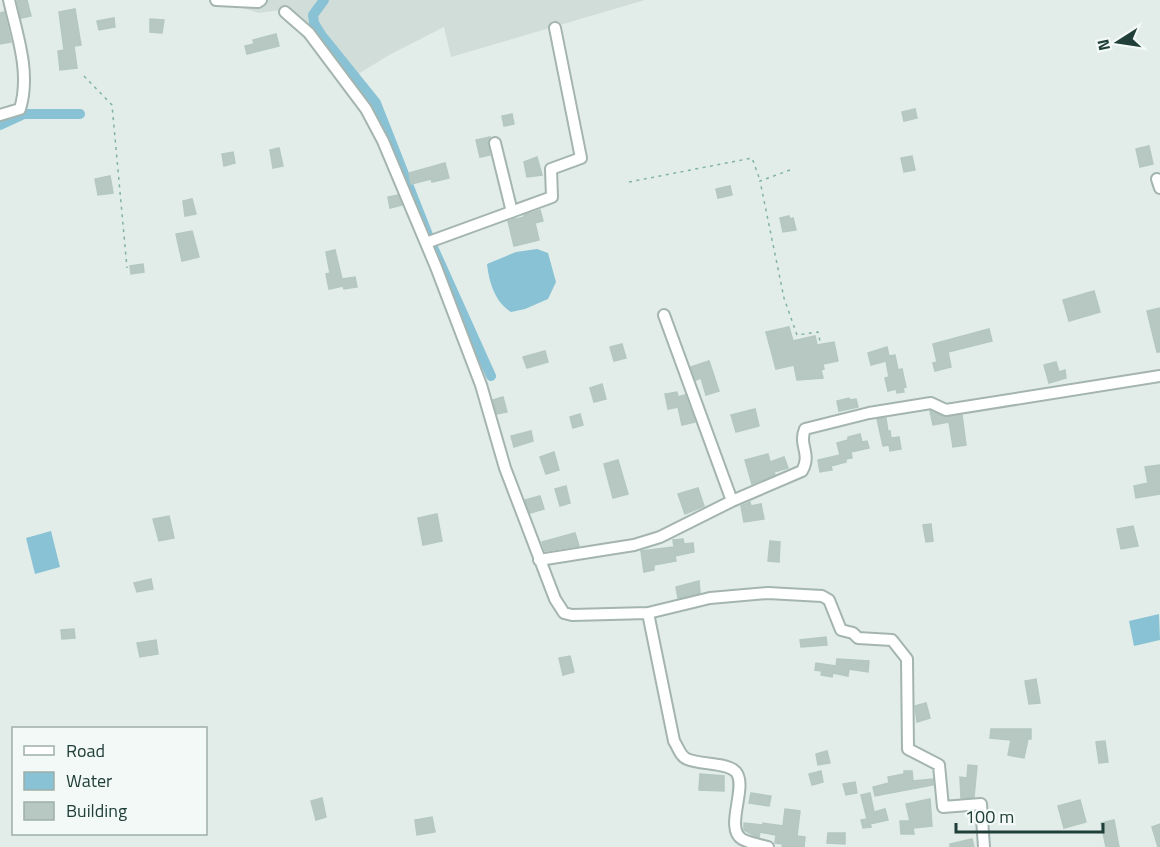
<svg xmlns="http://www.w3.org/2000/svg" width="1160" height="847" font-family="'Titillium Web',sans-serif">
	<style>
		.built { fill: #d0ddd8 }
		.water { fill: #88c2d4 }
		.lines { fill: none; stroke-linecap: round; stroke-linejoin: round }
		.canal { stroke: #88c2d4; stroke-width: 10 }
		.building { fill: #b7c8c2; stroke: #b4c7c1; stroke-width: 1.5 }
		.minor-casing { stroke: #a4b5b1; stroke-width: 14 }
		.path { stroke: #81b2a7; stroke-width: 1.5; stroke-dasharray: 3 4.5; stroke-linecap: butt }
		.minor { stroke: #fff; stroke-width: 10 }
	</style>
	<rect width="100%" height="100%" fill="#e2ede9"/>
	<!-- built -->
	<path class="built" d="M229,0h416l-194,57 -7,-30 -53,27 -33,20 -36,-46 -8,3 -26,-22 -29,4 -19,-6 -7,1z"/>
	<!-- water -->
	<path class="water" d="M537,249l11,4 8,29 -8,17 -23,10 -14,3c-16,-10 -22,-30 -24,-48l29,-12z
		M51,531l9,36 -25,7 -9,-36z
		M1159,614l1,26 -26,6 -5,-25z"/>
	<g class="lines">
		<!-- canal -->
		<path class="canal" d="M324,0l-11,15 1,8 8,13 54,67 56,142 59,131
			M0,125l24,-11h56"/>
	</g>
	<!-- building -->
	<path class="building" d="M17,0h10l4,16 -10,2z
		M75,9l6,36 -7,1 3,22 -17,2 -2,-19 6,-1 -5,-38z
		M4,12l7,30 -11,2v-31z
		M114,18l1,9 -16,3 -2,-9z
		M150,19l14,1 -2,13 -12,-1z
		M276,34l3,12 -32,8 -2,-8 9,-2 -1,-4z
		M915,109l2,9 -13,3 -2,-9z
		M512,114l2,10 -10,2 -2,-10z
		M490,137l-2,7 2,11 -10,2 -4,-17z
		M1149,146l4,18 -13,3 -4,-18z
		M279,148l4,18 -10,2 -3,-18z
		M233,152l2,11 -11,3 -2,-12z
		M912,156l3,14 -11,2 -3,-14z
		M537,157l5,18 -15,2 -3,-15z
		M445,163l4,15 -17,4 -1,-3 -20,5 -2,-11z
		M110,176l3,17 -15,2 -3,-16z
		M730,186l2,9 -14,3 -2,-9z
		M398,195l4,10 -12,3 -2,-11z
		M192,199l4,15 -11,2 -2,-15z
		M540,210l3,11 -8,2 4,17 -25,6 -6,-25 16,-4v-2z
		M789,216l1,3 3,-1 3,12 -13,2 -3,-14z
		M192,231l7,26 -17,4 -6,-27z
		M335,250l7,29 13,-2 2,10 -13,2 -1,-3 -14,3 -3,-15 4,-1 -4,-21z
		M143,264l1,8 -13,2 -1,-8z
		M1094,291l6,21 -31,9 -6,-21z
		M1160,308v44h-3l-10,-41z
		M789,327l4,14 22,-5 2,9 17,-3 4,19 -15,3 1,5 -3,1 2,8 -26,2 -3,-15 -18,4 -10,-37z
		M989,329l3,12 -44,11 3,15 -16,4 -2,-8 4,-1 -4,-18z
		M622,344l4,14 -12,3 -4,-14z
		M887,347l2,9 6,-1 3,15 4,-1 4,18 -3,1 1,4 -7,1 -1,-4 -8,2 -3,-13 4,-1 -3,-16 -15,4 -3,-12z
		M545,351l3,11 -21,6 -4,-11z
		M709,361l10,30 -13,4 -5,-17 -5,2 -5,-13z
		M1056,362l3,10 6,-2 1,8 -17,5 -5,-18z
		M602,384l4,15 -12,3 -4,-14z
		M677,392l1,5 7,-2 10,27 -13,3 -4,-18 -10,2 -3,-15z
		M503,397l4,15 -10,2 -4,-14z
		M849,398l1,2 6,-1 2,8 -19,4 -2,-10z
		M755,409l4,17 -23,6 -5,-17z
		M930,411l17,6 15,-2 4,30 -13,2 -4,-25 -16,3z
		M580,414l3,11 -10,3 -3,-11z
		M886,418l2,14 2,-1 1,7 8,-1 2,12 -11,2 -1,-6 -6,1 -6,-27z
		M531,431l2,10 -19,6 -3,-11z
		M860,434l2,8 5,-1 2,7 -18,4 1,6 -6,1v3l-15,4 1,4 -12,2 -2,-12 22,-5 -3,-12 11,-3v-3z
		M554,452l5,18 -13,4 -6,-17z
		M768,454l2,8 14,-5 4,11 -14,4 1,3 -23,9 -7,-24z
		M618,460l10,34 -15,4 -9,-34z
		M1160,465v29l-24,4 -2,-12 14,-3 -3,-16z
		M566,486l4,17 -10,3 -5,-17z
		M698,488l6,18 -19,8 -7,-20z
		M540,496l4,13 -14,4 -5,-13z
		M750,502l1,4 10,-2 3,15 -20,3 -3,-16z
		M437,514l5,27 -19,4 -5,-27z
		M169,516l5,22 -15,3 -6,-22z
		M931,524l2,17 -7,1 -3,-17z
		M1133,526l5,20 -17,3 -4,-20z
		M575,533l4,13 -34,5 -3,-9z
		M683,539l1,5 9,-1 1,9 -19,4 1,5 -22,4v5l-10,2 -3,-21 33,-4 -1,-7z
		M770,541l10,1 -1,20 -11,-1z
		M151,579l2,10 -16,3 -3,-9z
		M699,581l1,12 -22,5 -2,-11z
		M74,629l1,9 -13,1 -1,-9z
		M826,637l1,8 -26,2 -1,-7z
		M156,640l2,14 -18,3 -3,-14z
		M570,656l4,16 -11,3 -4,-17z
		M837,659l32,2 -1,11 -19,-3 -1,7 -15,-3 -1,4 -11,-2 1,-4 -7,-1 1,-7 20,3z
		M1036,679l4,24 -11,1 -4,-23z
		M926,703l4,15 -13,4 -2,-16z
		M991,729h40v10h-3l-4,19 -16,-3 3,-15 -21,-2z
		M1105,741l3,21 -9,1 -3,-21z
		M827,751l3,12 -12,2 -2,-11z
		M968,765l9,1 -3,31 -13,1 -1,-21 7,1z
		M821,771l2,11 -11,3 -3,-11z
		M904,771h8l1,10 20,-2v6l-58,11 -2,-9 16,-4 -1,-6 16,-3z
		M700,774l24,2v15l-25,-1z
		M855,782l2,11 -11,2 -3,-11z
		M751,793l20,3 -2,10 -20,-3z
		M870,793l4,19 11,-3 3,11 -18,4 1,3 -8,1 -2,-8 6,-1 -6,-24z
		M322,798l4,19 -10,3 -5,-19z
		M930,799l2,27 -19,2 1,6h-13l-1,-13h10l-4,-17z
		M1080,800l6,22 -22,6 -6,-22z
		M785,809l15,2 -3,25 8,1 -1,10h-22l1,-3 -8,-1 1,-8 -16,-3 -1,5 -4,-1 -11,-6v-7l19,2v-2l20,3z
		M432,817l3,15 -18,3 -2,-15z
		M1114,820l5,27h-13l-5,-24z
		M1160,824v23h-2l-6,-20z
		M828,833h17v11l-18,-1z
		M972,839l2,8h-24v-3z"/>
	<g class="lines">
		<!-- minor casing -->
		<g class="minor-casing">
			<path id="minor" d="M216,0l42,2 3,-2
				M285,12l24,21 57,76 17,32 53,126 45,118 24,83 50,131 9,14 8,2 76,-2 26,128c4,6 6,15 13,18 13,6 40,3 49,13 12,15 -12,56 6,67 7,4 18,6 26,8
				M0,115l20,-6c11,-36 -3,-74 -11,-109
				M495,143l17,69
				M1157,179l3,9
				M426,243l126,-46 -1,-28 30,-11 -26,-130
				M664,315l68,186
				M539,560l95,-15 26,-8 72,-36 70,-30c10,-18 -4,-25 3,-42l64,-16 62,-10 15,7 214,-34
				M648,613l62,-15 58,-5 54,3 7,4 12,30 12,3 5,5 34,2 15,19 1,90 31,16 4,42 38,-3 3,43"/>
		</g>
		<!-- path -->
		<path class="path" d="M84,76l28,29 15,163
			M790,170l-30,11 24,117 13,37 21,-3 2,9
			M629,182l123,-24 8,22"/>
		<!-- minor -->
		<use href="#minor" class="minor"/>
	</g>
	<!-- legend -->
	<rect x="12" y="727" width="195" height="108" fill="#f3f9f7" stroke="#9fafab" stroke-width="1.5"/>
	<rect x="24" y="746" width="30" height="9" fill="#ffffff" stroke="#9fafab" stroke-width="1.5"/>
	<text x="66" y="757" font-size="18" fill="#213f39">Road</text>
	<rect x="24" y="772" width="30" height="18" fill="#88c2d4" stroke="#9fafab" stroke-width="1.5"/>
	<text x="66" y="787" font-size="18" fill="#213f39">Water</text>
	<rect x="24" y="802" width="30" height="18" fill="#b7c8c2" stroke="#9fafab" stroke-width="1.5"/>
	<text x="66" y="817" font-size="18" fill="#213f39">Building</text>
	<!-- north arrow -->
	<g transform="translate(1118 42) rotate(258)" stroke="#f3f9f7" stroke-width="4.5" paint-order="stroke">
	<path d="M0-4.5L10 22L0 15L-10 22Z" fill="#213f39"/>
	<text y="-9" font-size="16" font-weight="bold" text-anchor="middle" fill="#213f39">N</text>
	</g>
	<!-- scale -->
	<path d="M956 823v9h147v-9" fill="none" stroke="#213f39" stroke-width="3"/>
	<text x="965" y="823" font-size="18" fill="#213f39" stroke="#f3f9f7" stroke-width="4.5" paint-order="stroke">100 m</text>
</svg>
